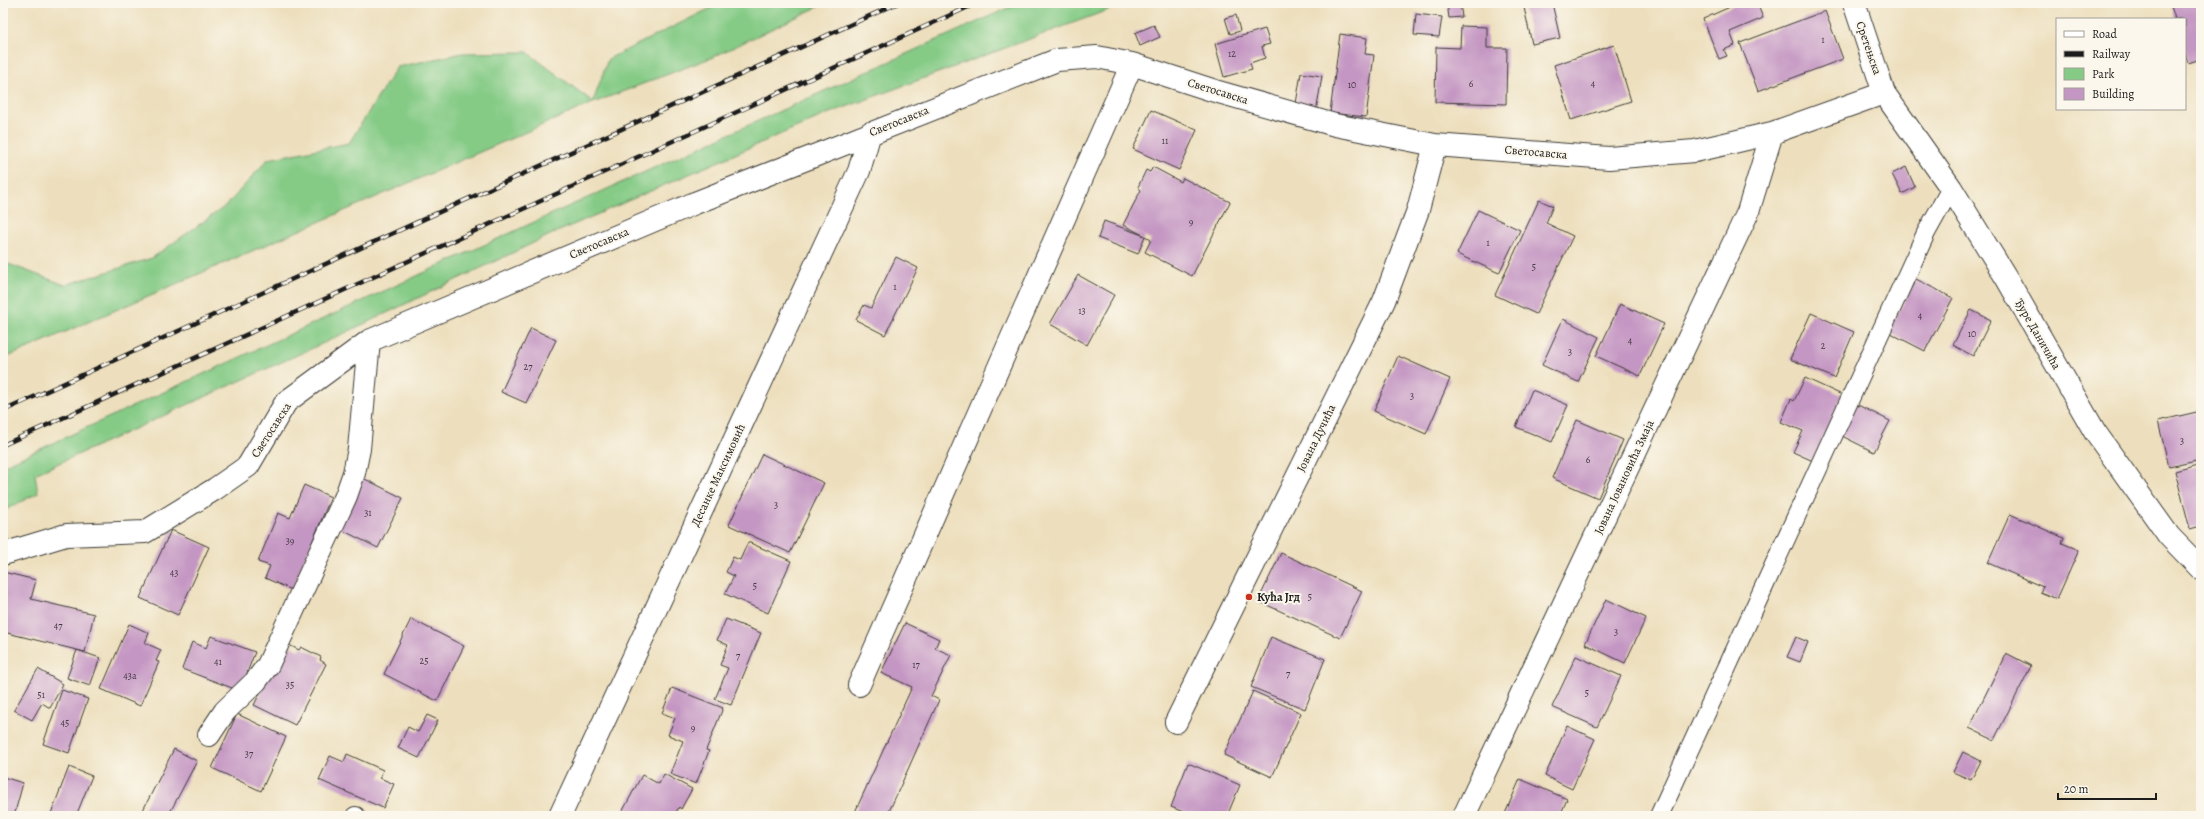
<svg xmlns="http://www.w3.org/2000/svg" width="2204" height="819" font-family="Alegreya,serif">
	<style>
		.green { fill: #85cb86; stroke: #507451 }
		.building { fill: #c496c3 }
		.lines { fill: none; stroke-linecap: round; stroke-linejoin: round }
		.lane-casing { stroke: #3b3934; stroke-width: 20 }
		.street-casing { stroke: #3b3934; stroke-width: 24 }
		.lane { stroke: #fff; stroke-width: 18 }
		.street { stroke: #fff; stroke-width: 22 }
		.rail-casing { stroke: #1c1c1c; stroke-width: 4.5 }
		.rail { stroke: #fbf7ec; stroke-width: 3; stroke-dasharray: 9; stroke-linecap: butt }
		.poi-dot { fill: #c8321e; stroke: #fbf7ec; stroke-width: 1.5 }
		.labels { text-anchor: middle; stroke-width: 4; stroke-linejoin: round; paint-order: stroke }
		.number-label { font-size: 10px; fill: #463a46 }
		.street-label { font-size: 12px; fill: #1c1c1c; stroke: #fbf7ec }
		.poi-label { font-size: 12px; font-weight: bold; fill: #1c1c1c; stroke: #fbf7ec; text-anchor: start }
	</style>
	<rect width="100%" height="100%" fill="#fbf7ec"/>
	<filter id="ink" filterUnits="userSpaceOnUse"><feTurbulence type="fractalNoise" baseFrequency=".025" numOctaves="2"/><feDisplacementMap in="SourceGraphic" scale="8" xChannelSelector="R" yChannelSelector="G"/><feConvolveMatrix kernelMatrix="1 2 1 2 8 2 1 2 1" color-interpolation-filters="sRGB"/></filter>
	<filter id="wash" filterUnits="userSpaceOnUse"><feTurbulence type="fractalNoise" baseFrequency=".012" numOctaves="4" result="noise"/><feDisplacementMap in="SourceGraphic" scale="16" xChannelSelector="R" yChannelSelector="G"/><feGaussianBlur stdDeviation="0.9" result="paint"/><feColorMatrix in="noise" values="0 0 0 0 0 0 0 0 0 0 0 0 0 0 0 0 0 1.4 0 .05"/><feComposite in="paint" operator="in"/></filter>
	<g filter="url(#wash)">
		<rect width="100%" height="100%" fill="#eddfbd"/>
		<!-- green -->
		<path class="green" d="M721,3h105l-113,54 -120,46 -590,256v-97l62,23 87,-27 75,-53 41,-46 81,-16 48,-76 66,-14 64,-1 66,50 15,-43z
			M1019,3h108l-300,111 -277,121 -224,107 -291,132 3,19 -35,18v-45l540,-248z"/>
		<g id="blocks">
			<!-- building -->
			<path class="building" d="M1447,3h13l2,14 -13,1z
				M1523,3h29l8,35 -28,6z
				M1739,3h18l6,15 -33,14 5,13 -11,5 3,6 -8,3 -16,-40z
				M2170,3h31v56l-13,4 -3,-11v-33h-10z
				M1825,11l18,48 -85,32 -18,-48z
				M1416,14l26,3 -3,20 -25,-2z
				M1236,15l4,16 -10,3 -5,-16z
				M1154,25l6,12 -20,9 -5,-13z
				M1461,26l26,1v21h20l-1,56 -71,-2 1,-55 24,1z
				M1265,29l5,15 -8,2 3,12 -15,5 2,6 -28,8 -9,-33z
				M1340,34l27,4 -2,16 9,1 -8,62 -36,-4z
				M1614,45l17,56 -60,19 -17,-55z
				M1301,73l21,3 -6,37 -21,-3z
				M1151,110l46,20 -18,40 -46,-21z
				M1153,167l28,15 2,-4 47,24 -38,74 -47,-24 6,-12 -6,-4 -7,18 -40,-16 6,-17 41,15 -22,-11 18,-35 -3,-3 8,-17 4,2z
				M1906,167l9,20 -13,7 -10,-20z
				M1539,200l14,6 -7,17 27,13 -37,78 -41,-19z
				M1478,210l42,20 -21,43 -42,-19z
				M896,257l22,11 -33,67 -29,-15 8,-15 7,3z
				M1078,275l36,20 -27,50 -37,-21z
				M1916,279l37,19 -28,53 -37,-19z
				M1620,304l44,20 -24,52 -44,-20z
				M1971,310l20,10 -18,36 -20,-11z
				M1811,313l43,19 -20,46 -44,-19z
				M1563,319l36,18 -21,45 -36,-17z
				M531,328l25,12 -30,63 -25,-11z
				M1398,356l52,23 -24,55 -52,-23z
				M1805,378l37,17 -29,66 -20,-9 10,-21 -22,-9 10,-23 3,2z
				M1532,390l36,15 -16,37 -36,-15z
				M1856,404l34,17 -16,31 -34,-17z
				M2201,411v49l-32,7 -11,-46z
				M1577,420l46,20 -25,58 -46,-20z
				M762,454l62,29 -34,70 -61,-28z
				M2201,464v62l-11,3 -15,-58z
				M359,476l44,22 -25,50 -44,-22z
				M304,485l27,12 -39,93 -27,-12 5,-12 -12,-4 20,-49 12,5z
				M2010,514l54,24 -2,5 17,7 -22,49 -17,-7 3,-5 -55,-24z
				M171,530l38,17 -31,68 -38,-17z
				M748,542l43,19 -23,52 -43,-19 9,-18 -8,-4 7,-15 7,3z
				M1281,553l81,38 -22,47 -82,-37z
				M3,572l33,8 -5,19 63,15 -9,38 -82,-20z
				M1606,599l40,19 -21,45 -40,-19z
				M411,619l53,27 -27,55 -53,-27z
				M726,619l35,14 -30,72 -16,-6 13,-31 -8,-3 8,-20 -11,-5z
				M905,623l34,16 -4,9 16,7 -20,41 8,4 -52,116h-31l1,-3 -2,-1 57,-125 -31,-14z
				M129,624l20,9 -4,10 16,7 -5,11 3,1 -19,44 -39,-17z
				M211,636l44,16 -15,39 -58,-22 10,-27 14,6z
				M1271,637l54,22 -20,50 -54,-22z
				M1796,637l12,5 -8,20 -13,-5z
				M285,643l14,7 2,-3 20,10 -1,3 6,4 -31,61 -41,-20z
				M77,650l23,8 -10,28 -23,-8z
				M2006,653l25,13 -37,74 -25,-12z
				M1576,656l45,20 -24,51 -45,-20z
				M38,669l25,15 -13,24 -8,-5 -10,17 -18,-10z
				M672,688l51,20 -17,42 3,1 -13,33 -26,-10 13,-33 -15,-6 7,-17 -13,-5z
				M62,690l26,9 -19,54 -26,-9z
				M1253,691l48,22 -29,64 -48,-22z
				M237,714l49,23 -25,54 -49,-23z
				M427,715l11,5 -19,38 -21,-10 10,-21 10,5z
				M1567,726l28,13 -23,50 -27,-13z
				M174,749l23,12 -29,55h-28z
				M1963,752l18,9 -10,19 -18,-8z
				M347,754l36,16 -3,8 14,6 -11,24 -64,-28 11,-24 14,6z
				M1188,763l52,22 -13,31h-34l-22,-9z
				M69,767l23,9 -16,40h-26z
				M664,774l28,15 -11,20 -2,-2 -5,9h-54l22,-41 17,9z
				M3,777l20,6 -9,33h-11z
				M1520,779l47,20 -7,17h-56z"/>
		</g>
	</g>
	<g filter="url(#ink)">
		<use href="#blocks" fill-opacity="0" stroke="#3b3934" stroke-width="1"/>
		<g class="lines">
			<!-- lane casing -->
			<g class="lane-casing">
				<path id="lane" d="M355,816h1
					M1659,816l267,-583 25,-45"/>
			</g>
			<!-- street casing -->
			<g class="street-casing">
				<path id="street" d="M1854,3l30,90 67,95 56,91 88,153 74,104 32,33
					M3,554l63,-19 79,-3 70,-43 33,-23 38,-64 83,-61 326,-138 362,-143 40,-3 35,7 83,27 120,34 100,20 174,13 86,-7 77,-18 112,-40
					M859,685l273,-621
					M1176,722l208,-421 34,-91 17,-65
					M209,735l16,-24 31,-30 12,-16 78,-169 8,-23 5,-24 10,-108
					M560,816l299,-645 11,-38
					M1464,816l284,-604 24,-79"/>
			</g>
			<!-- lane -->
			<use href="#lane" class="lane"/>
			<!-- street -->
			<use href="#street" class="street"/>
			<!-- rail casing -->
			<g class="rail-casing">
				<path id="rail" d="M3,411l895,-408
					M3,445l974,-442"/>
			</g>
			<!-- rail -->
			<use href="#rail" class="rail"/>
		</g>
	</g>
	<!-- markers -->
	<circle class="poi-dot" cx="1249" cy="597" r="4"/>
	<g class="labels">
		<!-- number labels -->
		<g class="number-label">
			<text x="1823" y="43">1</text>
			<text x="1232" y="57">12</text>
			<text x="1471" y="87">6</text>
			<text x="1593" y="87">4</text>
			<text x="1352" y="88">10</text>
			<text x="1165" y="144">11</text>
			<text x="1191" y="225">9</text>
			<text x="1488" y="246">1</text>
			<text x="1534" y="270">5</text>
			<text x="895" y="290">1</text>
			<text x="1082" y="314">13</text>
			<text x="1920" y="319">4</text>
			<text x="1972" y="337">10</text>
			<text x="1630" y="344">4</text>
			<text x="1823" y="349">2</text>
			<text x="1570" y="355">3</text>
			<text x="528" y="370">27</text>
			<text x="1412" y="399">3</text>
			<text x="2182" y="444">3</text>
			<text x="1588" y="463">6</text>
			<text x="776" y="508">3</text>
			<text x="368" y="516">31</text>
			<text x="290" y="544">39</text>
			<text x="174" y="576">43</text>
			<text x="755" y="589">5</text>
			<text x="1310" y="600">5</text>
			<text x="58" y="629">47</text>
			<text x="1616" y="635">3</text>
			<text x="738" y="659">7</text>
			<text x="424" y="664">25</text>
			<text x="218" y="665">41</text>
			<text x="916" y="668">17</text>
			<text x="1288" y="677">7</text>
			<text x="130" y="679">43a</text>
			<text x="290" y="688">35</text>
			<text x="1587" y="696">5</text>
			<text x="41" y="698">51</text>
			<text x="65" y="726">45</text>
			<text x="693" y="731">9</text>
			<text x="249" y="757">37</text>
		</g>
		<!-- street labels -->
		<g class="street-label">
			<text transform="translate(1869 48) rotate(71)" y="4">Сретењска</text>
			<text transform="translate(1218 91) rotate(17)" y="4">Светосавска</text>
			<text transform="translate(899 121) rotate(-22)" y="4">Светосавска</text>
			<text transform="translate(1536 152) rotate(5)" y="4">Светосавска</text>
			<text transform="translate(599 243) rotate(-23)" y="4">Светосавска</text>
			<text transform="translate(2038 334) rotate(60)" y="4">Ђуре Даничића</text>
			<text transform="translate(271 430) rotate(-57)" y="4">Светосавска</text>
			<text transform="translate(1316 438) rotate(-64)" y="4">Јована Дучића</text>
			<text transform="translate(718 475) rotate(-65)" y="4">Десанке Максимовић</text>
			<text transform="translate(1624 477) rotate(-65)" y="4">Јована Јовановића Змаја</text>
		</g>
		<!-- poi labels -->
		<g class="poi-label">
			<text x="1257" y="601">Кућа Јгд</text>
		</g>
	</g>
	<!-- margin -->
	<rect width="2204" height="819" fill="none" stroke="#fbf7ec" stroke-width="16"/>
	<!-- legend -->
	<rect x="2056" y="18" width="130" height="92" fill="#fbf7ec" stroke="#a29f99"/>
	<rect x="2064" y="31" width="20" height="6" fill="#ffffff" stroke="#a29f99"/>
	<text x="2092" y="38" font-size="12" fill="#1c1c1c">Road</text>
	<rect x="2064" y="51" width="20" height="6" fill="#1c1c1c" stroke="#a29f99"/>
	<text x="2092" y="58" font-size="12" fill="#1c1c1c">Railway</text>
	<rect x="2064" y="68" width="20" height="12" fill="#85cb86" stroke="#a29f99"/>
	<text x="2092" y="78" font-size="12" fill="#1c1c1c">Park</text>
	<rect x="2064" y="88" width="20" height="12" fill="#c496c3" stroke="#a29f99"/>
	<text x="2092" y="98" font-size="12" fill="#1c1c1c">Building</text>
	<!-- scale -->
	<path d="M2058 793v6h98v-6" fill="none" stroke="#1c1c1c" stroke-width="2"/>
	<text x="2064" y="793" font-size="12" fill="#1c1c1c" stroke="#fbf7ec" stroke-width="3" paint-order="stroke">20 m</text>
</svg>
